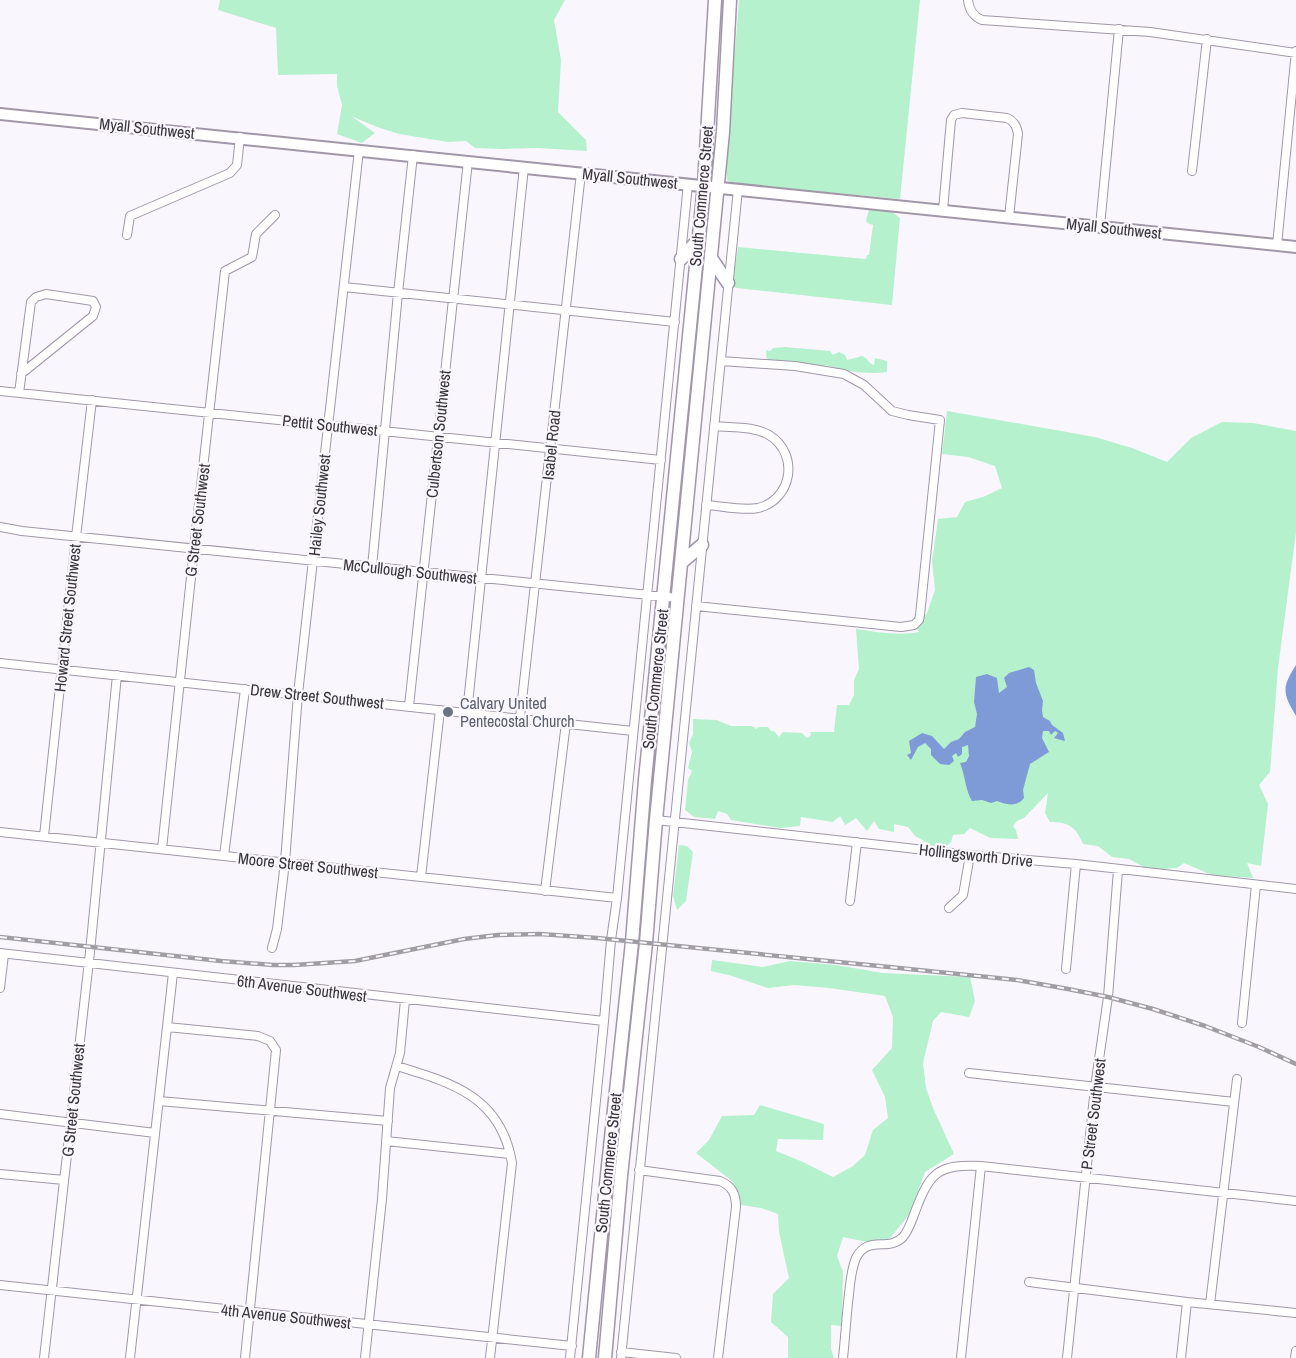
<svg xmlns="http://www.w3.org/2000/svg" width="1296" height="1358" font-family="'Archivo Narrow',sans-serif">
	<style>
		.green { fill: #b5f1cc }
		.water { fill: #7f9bd7 }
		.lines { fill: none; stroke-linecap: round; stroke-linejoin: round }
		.street-casing { stroke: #a097a9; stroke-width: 10 }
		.secondary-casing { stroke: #a097a9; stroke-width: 14 }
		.primary-casing { stroke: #a097a9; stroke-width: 15 }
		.street { stroke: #fff; stroke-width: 8 }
		.secondary { stroke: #fff; stroke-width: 10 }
		.primary { stroke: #fff; stroke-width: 12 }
		.rail-casing { stroke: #a19da5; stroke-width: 4.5 }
		.rail { stroke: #faf6fe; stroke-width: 2; stroke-dasharray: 7; stroke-linecap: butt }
		.worship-dot { fill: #6b7280; stroke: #faf6fe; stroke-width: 2 }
		.labels { text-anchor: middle; stroke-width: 4.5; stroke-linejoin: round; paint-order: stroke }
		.street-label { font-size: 16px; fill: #38343c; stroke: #faf6fe }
		.worship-label { font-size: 16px; fill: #5b616d; stroke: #faf6fe; text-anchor: start }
	</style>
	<rect width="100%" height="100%" fill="#faf6fe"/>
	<!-- green -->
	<path class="green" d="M220,0h345l-11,20 7,40 -3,52 28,28 1,11 -50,-3 -34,1 -28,-1 -9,-7 -18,1 -49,-8 -22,-7 -26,-11 24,17 -13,10 -25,-9 5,-29 -5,-19v-12l-59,1 -2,-47 -58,-18z
		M739,0h181l-20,199 -164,-15 -9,-4 -1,-13z
		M873,209l17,1 10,8 -8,87 -156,-17 -4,-3 6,-38 128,12 1,-4h2l4,-30 -6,-2 -1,-3 3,-10z
		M785,347l45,4 3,4 6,-3 6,3 2,5 15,-4 4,2 4,5 4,2 1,-7 12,3v11c-21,3 -41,-1 -61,-7l-5,2 -54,-7 -1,-8 1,-2 3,1 3,-3z
		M947,411l148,26 37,11 35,14 24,-24 31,-16 31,1 43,8v101l-18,136 -8,104 -11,13 9,19 -7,62 -14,-3 6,15 -41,-3 -28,-12 -7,5 -28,2 -20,-11 -17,-2 -14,-11 -15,-2c-7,-17 -14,-22 -33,-22l-5,-9 3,-20 -24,25 -7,3 -4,5 3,4 2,9 -28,-1 -20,-10 -6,6 -11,1 -2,7 -5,5 -13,-1 -18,-10 -7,-9 -14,-3v8l-15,-3 -5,-8 -7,10 -11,-13 -11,7 -5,-9 -7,6 -32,-5 -1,9 -20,2 -49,-8 -4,-6 -9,-3 -3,8 -21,-2 -9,-7 3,-30 4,-9 -4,-3 4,-16 -3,-9 4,-9v-15l24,1 14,6h21l4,3 3,-2h9l3,4h3l5,6 4,-5 19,1 5,5 4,-3 -1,-3h24l3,-27h12l5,-10v-15l5,-11 -3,-40c21,3 42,7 63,3l-3,-4 11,-15 8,-23 -3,-29 6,-42 19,-2 8,-15 18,-5 19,-9 -7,-22 -27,-9 -26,-3z
		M679,845l8,1 6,6 -7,49 -9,9 -4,-14z
		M712,960l51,7 27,-6 46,4 47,8 87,4 5,24 -6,16 -28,-5 -8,9 -10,42 3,25 7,20 21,46 -29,18 -16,43 -19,23 -13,6 -34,-7 -6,19 6,16 -1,54 -11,-1v24l3,9h-46v-21l-17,-15 2,-28 16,-16 -10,-46 -1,-18 -17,-6 -20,-3 -9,-24 -36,-28 13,-13 13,-24 32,-1 6,-10 64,19 -1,16 -45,-1 -2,12 27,11 30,15 20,-11 12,-11 8,-25 15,-12 -3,-21 -13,-27 20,-22 1,-31 -8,-21 -56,-8 -35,-3 -26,3 -36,-12 -21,-5z"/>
	<!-- water -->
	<path class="water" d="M1296,665v51c-13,-22 -15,-28 0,-51z
		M1029,667l5,3 2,13 7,18 -1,9 1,7 7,4 2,4 11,8 2,8 -11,-3 4,-5 -3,-2 -4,4 -2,-4h-6l-1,7 7,14 -19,12 -7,26 1,8c-7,9 -17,7 -27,3l-6,2 -9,-3 -10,1c-6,-9 -7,-26 -12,-38l6,-1 3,-6 -1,-11 -6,2v7l-4,3 -2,-4 -4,3 2,5 -5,4 -9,-1 -9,-9v-6l-6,-6 -7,4 -7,13 -4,-5 4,-2 -2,-12 13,-8 10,3 12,13 7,-7 8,-3 6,-7 10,-5 2,-13 -3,-12 2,-25 11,-3 10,4 2,15 8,-6 -3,-9 5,-5z"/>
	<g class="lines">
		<!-- street casing -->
		<g class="street-casing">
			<path id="street" d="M968,0c1,10 5,16 14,20l168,12 146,21
				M1192,171l15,-132
				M943,210l8,-90 3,-5 8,-2 45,5c7,3 10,8 11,16l-9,83
				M1100,226l19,-197
				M127,235l3,-19 100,-43 7,-8 3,-28
				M1277,245l19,-194
				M344,287l331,35
				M0,391l661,69
				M19,393l12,-91 5,-5 10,-3 47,7 3,6 -3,9 -72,58
				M706,505c16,1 36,6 52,3 34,-8 42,-54 11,-73 -15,-9 -37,-7 -55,-9
				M0,527l22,4 656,67
				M372,567l26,-274 15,-138
				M696,606l205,21 13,-2 5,-5 1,-5 20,-195 -32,-5 -16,-4 -28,-26 -20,-11 -49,-8 -74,-5
				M0,663l633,68
				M409,706l59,-545
				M467,713l57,-546
				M520,718l61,-545
				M656,820l314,35 106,9 220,25
				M0,832l617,66
				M44,836l32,-299 16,-137
				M162,849l32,-300 31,-278 27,-14 4,-23 19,-19
				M224,856l21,-167
				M421,877l19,-167
				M545,891l21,-168
				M850,901l7,-59
				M949,908l14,-13 7,-40
				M272,948l5,-19 8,-67 13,-168 61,-544
				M0,953l604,68
				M1066,969l10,-105
				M0,988l4,-34
				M1242,1023l14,-138
				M167,1027l91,9 12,5 6,9 -31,308
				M397,1066c56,17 104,31 115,97l-22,195
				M969,1073l265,29
				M159,1101l229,20
				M0,1114l155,19
				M386,1141l124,13
				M639,1170l81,11c12,5 16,13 16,26l-18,151
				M0,1174l64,6
				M1029,1282l158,20 109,11
				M0,1285l572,61
				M1210,1304l27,-225
				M621,1352l55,6
				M44,1358l46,-406 27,-277
				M130,1358l43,-385
				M365,1358l17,-159 8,-111 10,-35 5,-53
				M570,1358l34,-337 7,-81 6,-42 71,-714
				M621,1358l117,-1169
				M843,1358c2,-18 3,-36 5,-55 2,-15 2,-31 8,-45 11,-23 33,-6 47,-21 6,-7 9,-17 12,-25 15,-40 23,-48 66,-46l315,35
				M961,1358l20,-192
				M1067,1358l28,-271 13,-90 10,-127
				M1181,1358l6,-56
				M1295,1358l1,-7"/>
		</g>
		<!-- secondary casing -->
		<g class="secondary-casing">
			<path id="secondary" d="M0,114l1296,133"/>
		</g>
		<!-- primary casing -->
		<g class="primary-casing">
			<path id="primary" d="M711,258l17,25
				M681,259l17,-19
				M681,563l21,-18
				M589,1358l18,-183 25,-233 13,-162 59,-595 11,-185
				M605,1358l16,-182 25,-233 10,-123 67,-688 7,-132"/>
		</g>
		<!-- street -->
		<use href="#street" class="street"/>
		<!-- secondary -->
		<use href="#secondary" class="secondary"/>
		<!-- primary -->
		<use href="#primary" class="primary"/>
		<!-- rail casing -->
		<g class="rail-casing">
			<path id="rail" d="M0,937l221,24 52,4h21l61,-4 109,-22 34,-4 42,-1 57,4 292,29 128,13 51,9 40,8 45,12 52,17 54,21 37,17"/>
		</g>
		<!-- rail -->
		<use href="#rail" class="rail"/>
	</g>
	<!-- markers -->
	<circle class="worship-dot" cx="448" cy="712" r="6"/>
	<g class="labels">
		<!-- street labels -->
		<g class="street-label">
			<text transform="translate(147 128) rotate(6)" y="6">Myall Southwest</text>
			<text transform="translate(630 178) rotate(6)" y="6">Myall Southwest</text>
			<text transform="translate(701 196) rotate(-85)" y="6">South Commerce Street</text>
			<text transform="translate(1114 228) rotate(6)" y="6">Myall Southwest</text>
			<text transform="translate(330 425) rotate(6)" y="6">Pettit Southwest</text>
			<text transform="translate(438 434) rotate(-84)" y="6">Culbertson Southwest</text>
			<text transform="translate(551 445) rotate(-84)" y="6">Isabel Road</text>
			<text transform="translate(319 505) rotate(-84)" y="6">Hailey Southwest</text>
			<text transform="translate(197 520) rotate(-83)" y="6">G Street Southwest</text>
			<text transform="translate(410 571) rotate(6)" y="6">McCullough Southwest</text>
			<text transform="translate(67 618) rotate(-84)" y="6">Howard Street Southwest</text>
			<text transform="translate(655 679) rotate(-84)" y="6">South Commerce Street</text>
			<text transform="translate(317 696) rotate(6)" y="6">Drew Street Southwest</text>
			<text transform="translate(976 855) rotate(6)" y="6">Hollingsworth Drive</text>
			<text transform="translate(308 865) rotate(6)" y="6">Moore Street Southwest</text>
			<text transform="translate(302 988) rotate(7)" y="6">6th Avenue Southwest</text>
			<text transform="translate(73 1100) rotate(-84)" y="6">G Street Southwest</text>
			<text transform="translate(1093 1114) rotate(-83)" y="6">P Street Southwest</text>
			<text transform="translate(608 1163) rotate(-84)" y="6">South Commerce Street</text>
			<text transform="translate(286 1316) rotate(6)" y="6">4th Avenue Southwest</text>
		</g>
		<!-- worship labels -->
		<g class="worship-label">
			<text x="460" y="709">Calvary United<tspan x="460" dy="18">Pentecostal Church</tspan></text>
		</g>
	</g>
</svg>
